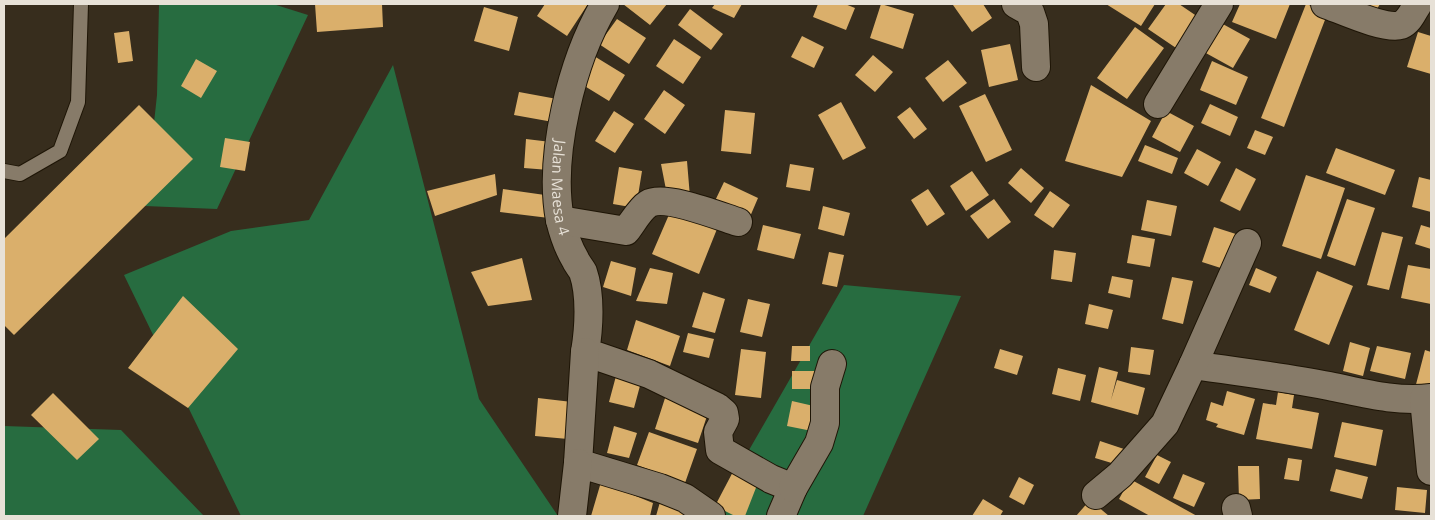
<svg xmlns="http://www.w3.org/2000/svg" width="1435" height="520" font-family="'Open Sans',sans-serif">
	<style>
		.forest { fill: #276c40 }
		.building { fill: #daaf6b }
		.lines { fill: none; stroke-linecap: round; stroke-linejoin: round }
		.service-casing { stroke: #1e1506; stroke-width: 16 }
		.minor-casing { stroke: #1e1506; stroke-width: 30 }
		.service { stroke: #877b69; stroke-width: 14 }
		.minor { stroke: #877b69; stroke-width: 28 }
		.labels { text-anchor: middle; stroke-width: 5; stroke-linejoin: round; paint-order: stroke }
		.street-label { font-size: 15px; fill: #e7e1d7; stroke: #2d2313 }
	</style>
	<rect width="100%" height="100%" fill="#372d1d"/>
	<!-- forest -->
	<path class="forest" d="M159,4h114l35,11 -91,194 -72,-3 12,-111z
		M393,65l86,334 79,117h-317l-117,-241 107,-44 78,-11z
		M844,285l117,11 -98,220h-152z
		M4,426l117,4 83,86h-200z"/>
	<!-- building -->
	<path class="building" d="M315,4h67l1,23 -66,5z
		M545,4h43l-21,32 -30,-20z
		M623,4h44l-17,21z
		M715,4h27l-8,14 -22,-10z
		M818,4h27l10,4 -9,22 -33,-13z
		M881,4l33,10 -11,35 -33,-11z
		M956,4h27l9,14 -20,14 -19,-27z
		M1106,4h49l-14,22z
		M1166,4h13l22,15 -22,31 -31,-21z
		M1240,4h50l-14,35 -44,-17z
		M1306,4l22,8 -44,115 -23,-9z
		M1366,4h14l-3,5z
		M484,7l34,10 -9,34 -35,-10z
		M690,9l33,25 -12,16 -33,-25z
		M617,19l29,19 -17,26 -30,-20z
		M1221,23l29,16 -17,29 -29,-16z
		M1135,27l29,21 -37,51 -30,-21z
		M129,31l4,30 -15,2 -4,-30z
		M1418,32l13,4v38l-24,-7z
		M802,36l22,11 -10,21 -23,-11z
		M674,39l27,18 -18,27 -27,-18z
		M1010,44l8,36 -29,7 -8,-37z
		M873,55l20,17 -18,20 -20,-17z
		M594,56l31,19 -16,26 -31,-19z
		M196,59l21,12 -16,27 -20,-12z
		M948,60l19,23 -24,19 -18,-24z
		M1212,61l36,16 -12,28 -36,-15z
		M1091,85l60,36 -29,56 -57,-16z
		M664,90l21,15 -20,29 -21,-15z
		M519,92l38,7 -4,23 -39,-7z
		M985,94l27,56 -26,12 -27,-56z
		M841,102l25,46 -23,12 -25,-45z
		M1210,104l28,13 -8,19 -29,-13z
		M139,105l54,54 -179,176 -10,-10v-86z
		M910,107l17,22 -13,10 -17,-22z
		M725,110l30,3 -4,41 -30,-3z
		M614,111l20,13 -19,29 -20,-12z
		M1166,111l28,15 -14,26 -28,-15z
		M1255,130l18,7 -8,18 -18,-7z
		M225,138l25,4 -5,29 -25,-4z
		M526,139l25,3 -2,28 -25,-2z
		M1145,145l33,13 -6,16 -34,-13z
		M1336,148l59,22 -10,25 -59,-22z
		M1197,149l24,13 -13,24 -24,-13z
		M687,161l3,36 -22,3 -7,-36z
		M790,164l24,4 -4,23 -24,-4z
		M619,167l23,4 -6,37 -23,-4z
		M1021,168l23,20 -13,15 -23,-20z
		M1236,168l20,11 -16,32 -20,-10z
		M972,171l17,24 -23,16 -16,-25z
		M495,174l2,21 -62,21 -8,-25z
		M1306,175l39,13 -24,71 -39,-13z
		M1419,177l12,3v32l-19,-5z
		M724,182l34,16 -9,21 -35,-16z
		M503,189l49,7 -3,22 -49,-6z
		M928,189l17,25 -18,12 -16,-26z
		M1050,191l20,14 -17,23 -19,-13z
		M994,199l17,23 -23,17 -18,-23z
		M1347,199l28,9 -20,58 -28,-10z
		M1147,200l30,6 -6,30 -30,-6z
		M823,206l27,7 -6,23 -26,-7z
		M671,210l46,19 -18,45 -47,-20z
		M763,225l38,9 -7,25 -37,-9z
		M1421,225l10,3v21l-16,-5z
		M1214,227l25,8 -12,35 -25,-8z
		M1382,232l21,5 -14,53 -22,-5z
		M1132,235l23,4 -5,28 -23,-4z
		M1054,250l22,3 -4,29 -21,-3z
		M829,252l15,3 -7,32 -15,-3z
		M522,258l10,42 -44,6 -17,-34z
		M611,261l25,7 -5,28 -28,-9z
		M1408,265l23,4v35l-30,-6z
		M650,268l23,5 -6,31 -31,-3z
		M1256,268l21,9 -7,16 -21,-8z
		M1317,271l36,15 -24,59 -35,-15z
		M1112,276l21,4 -3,18 -22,-5z
		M1172,277l21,4 -10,43 -21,-5z
		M703,292l22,7 -10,34 -23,-6z
		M183,296l55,53 -50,59 -60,-40z
		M748,299l22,5 -8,33 -22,-5z
		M1089,304l24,6 -5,19 -23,-5z
		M636,320l44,16 -10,30 -43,-16z
		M688,333l26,6 -5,19 -26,-6z
		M1350,342l20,6 -7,28 -20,-5z
		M792,346h18v15h-19z
		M1377,346l34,7 -6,26 -35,-8z
		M1131,347l23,3 -4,25 -22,-3z
		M741,349l25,3 -5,46 -26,-3z
		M1000,349l23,7 -6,19 -23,-7z
		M1425,350l6,2v36l-17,4z
		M1099,367l19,5 -7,28 6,-20 28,8 -7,27 -47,-13z
		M1058,368l28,7 -6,26 -28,-7z
		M792,371h24v18h-24z
		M616,376l25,6 -7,26 -25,-6z
		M1227,391l28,8 -11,36 -28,-8 2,-3 -12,-4 5,-18 12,4z
		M1278,392l16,3 -2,13 27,5 -7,36 -56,-10 7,-36 13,2z
		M53,393l46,46 -22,21 -46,-45z
		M666,395l43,15 -11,33 -43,-14z
		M538,398l34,4 -4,37 -33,-3z
		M792,401l26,6 -6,24 -25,-5z
		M1342,422l41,8 -7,36 -42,-9z
		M614,426l23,7 -8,25 -22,-5z
		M649,432l48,17 -12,34 -48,-18z
		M1100,441l30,10 -5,16 -30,-9z
		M1157,455l14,7 -12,22 -14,-7z
		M1288,458l14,2 -3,21 -15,-2z
		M736,466l23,14 -14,36h-10l-20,-10z
		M1238,466h21l1,33 -21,1z
		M1336,469l32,8 -6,22 -32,-8z
		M1183,474l22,9 -11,24 -21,-9z
		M1019,477l15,8 -10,20 -15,-8z
		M1130,479l67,37h-47l-31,-17z
		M601,482l52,21 -3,13h-59z
		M1397,487l30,3 -2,23 -30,-3z
		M662,495l30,21h-36z
		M983,499l20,12 -3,5h-28z
		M1090,500l19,16h-33z"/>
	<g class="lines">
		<!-- service casing -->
		<g class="service-casing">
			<path id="service" d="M4,171l16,3 40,-23 18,-49 3,-98"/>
		</g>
		<!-- minor casing -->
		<g class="minor-casing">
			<g id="minor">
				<path id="s1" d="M605,4c-33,56 -57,151 -45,216 3,12 9,29 15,39 2,5 6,9 8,13 8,23 6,56 2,80l64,22 68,33 7,6 1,6 -7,13 2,18 51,29 22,9 -12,28"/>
				<path d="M1016,4l14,8 4,12 2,43"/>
				<path d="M1325,4c17,6 60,26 76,21 9,-4 12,-14 17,-21"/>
				<path d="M1158,104l61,-100"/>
				<path d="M560,220l66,11c7,-9 14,-22 22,-27 16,-10 71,12 90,18"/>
				<path d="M585,352l-7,111 82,25 25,10 26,18"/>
				<path d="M1193,365c46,7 91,12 136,21 35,7 66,16 102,12"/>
				<path d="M1424,399l7,72"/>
				<path d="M793,488l26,-45 6,-20v-36l7,-23"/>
				<path d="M1096,495l24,-20 45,-51 28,-59 54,-122"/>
				<path d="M1236,508l2,8"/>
				<path d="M572,516l6,-53"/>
			</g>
		</g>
		<!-- service -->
		<use href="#service" class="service"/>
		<!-- minor -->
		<use href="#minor" class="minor"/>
	</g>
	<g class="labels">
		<!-- street labels -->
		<g class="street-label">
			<text dy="5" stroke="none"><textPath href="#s1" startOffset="192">Jalan Maesa 4</textPath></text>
		</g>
	</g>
	<!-- border -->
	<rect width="1435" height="520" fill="none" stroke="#e7e1d7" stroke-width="10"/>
</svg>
